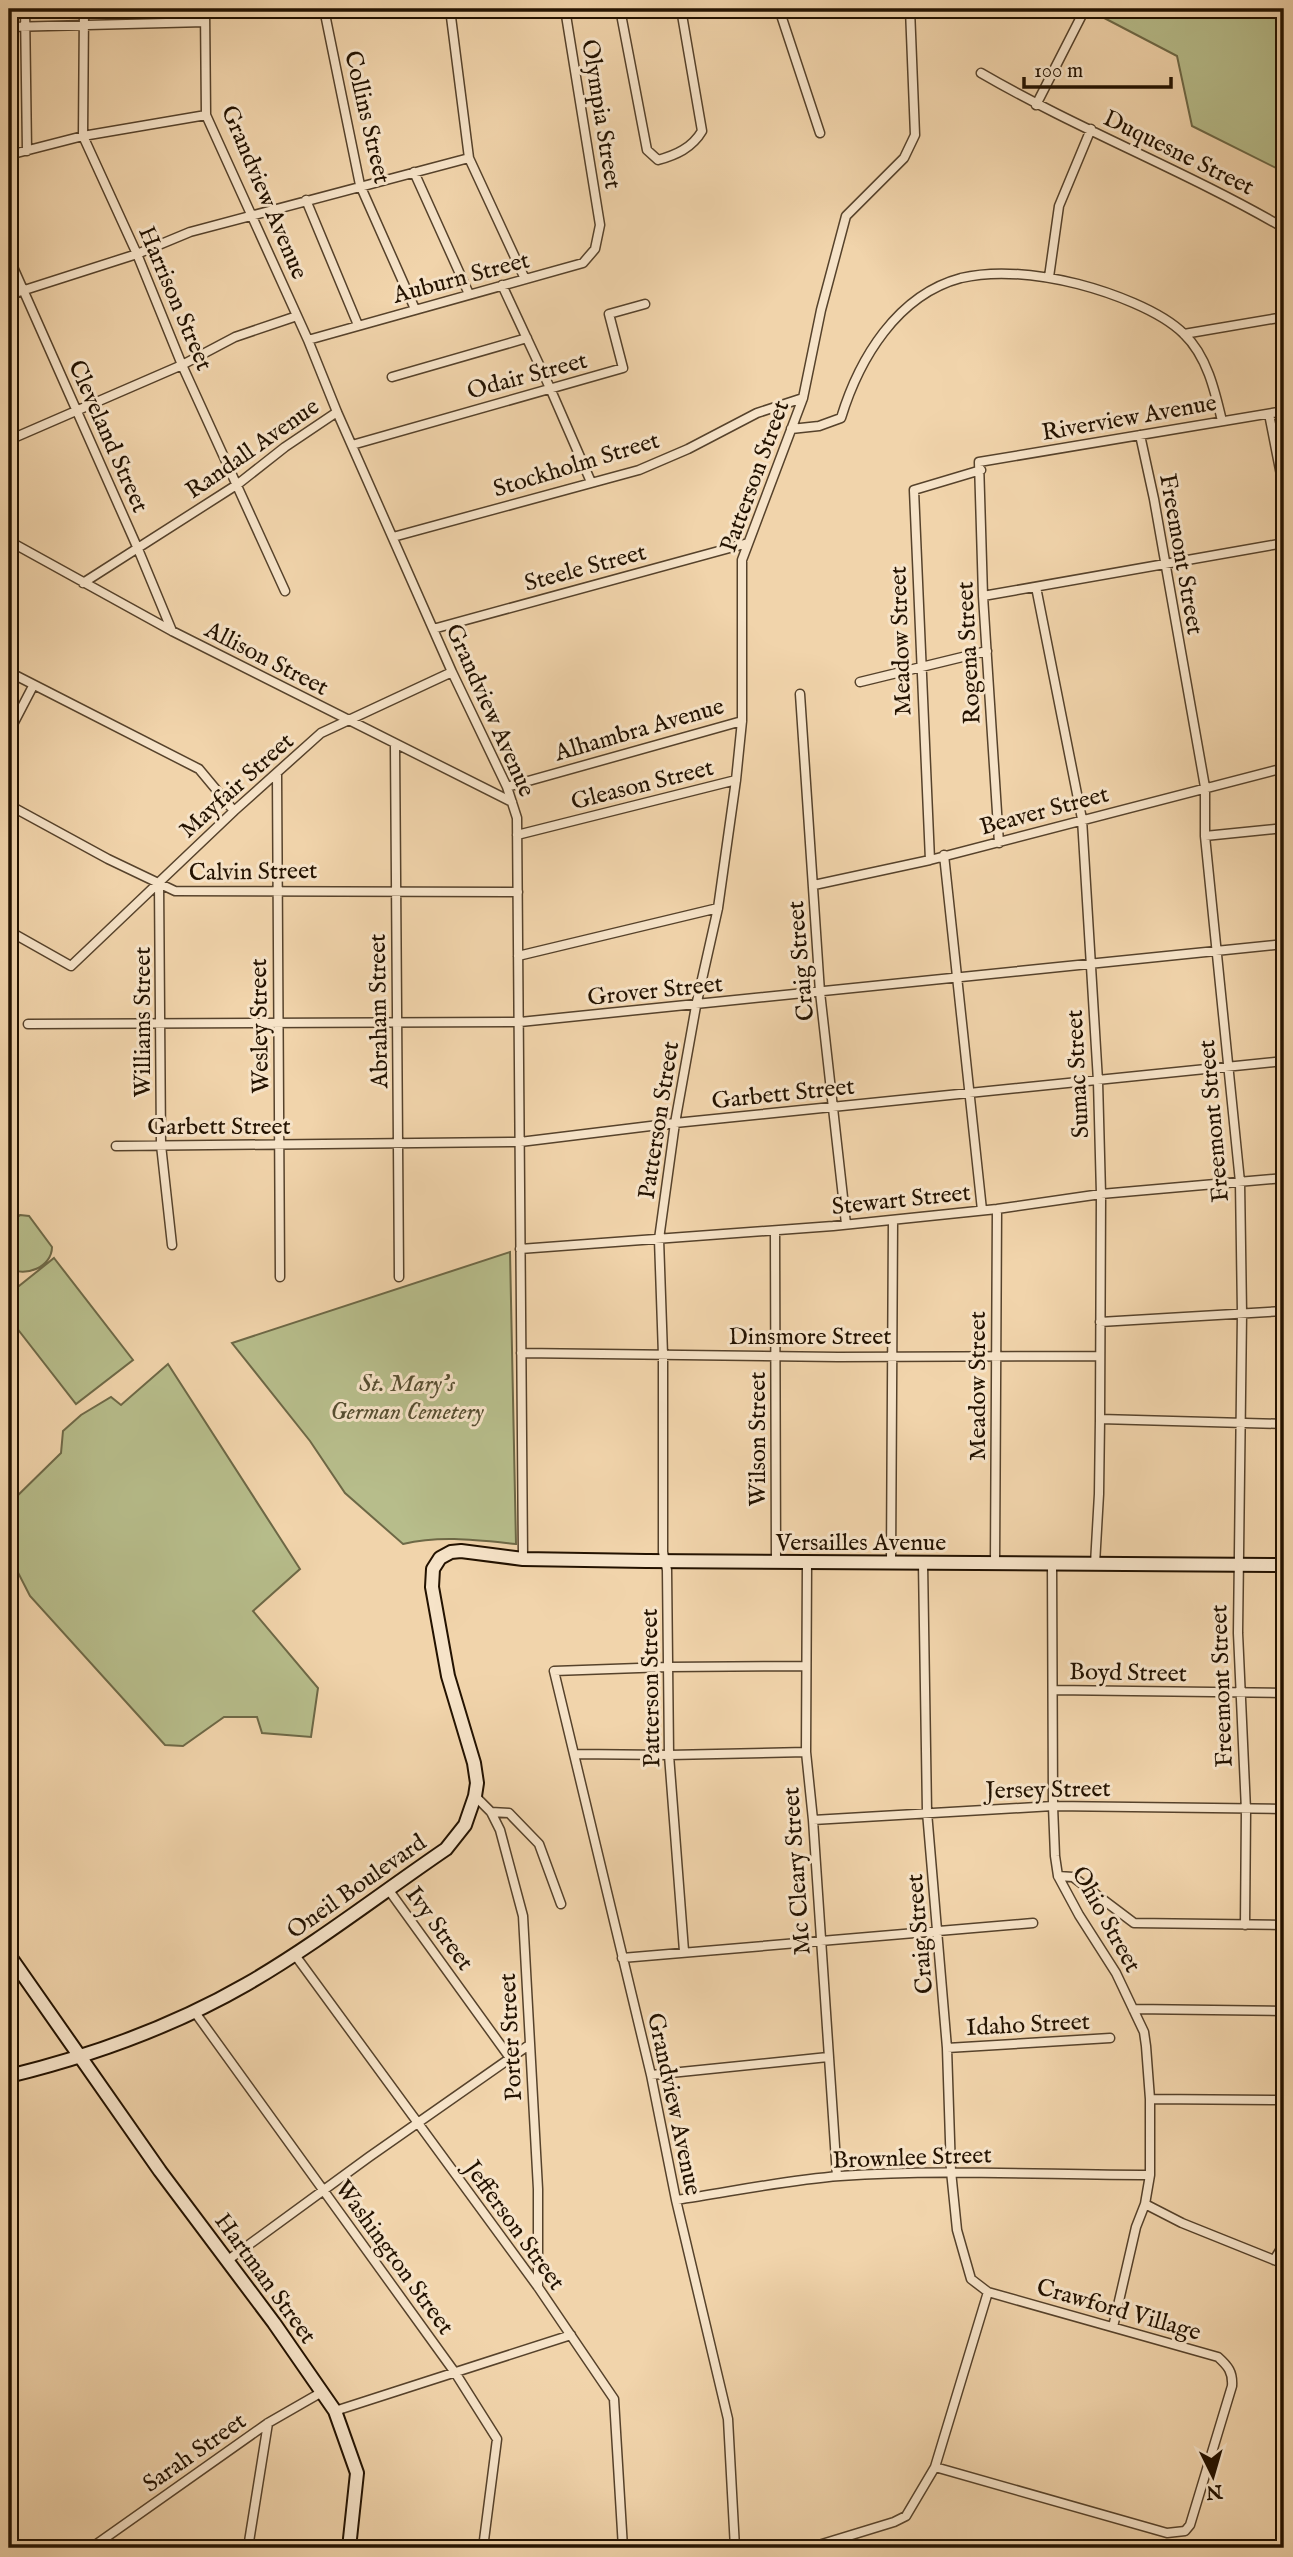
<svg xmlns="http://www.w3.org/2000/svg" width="1293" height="2557" font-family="'IM FELL English',serif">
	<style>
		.green { fill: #b7bd8b; stroke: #6d6846; stroke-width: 2 }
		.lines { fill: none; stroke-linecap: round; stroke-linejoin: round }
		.street-casing { stroke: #56422b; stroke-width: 11 }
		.secondary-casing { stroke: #231200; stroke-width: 16 }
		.street { stroke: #f6e3c8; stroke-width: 8 }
		.secondary { stroke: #f6e3c8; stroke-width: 12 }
		.labels { text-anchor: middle; stroke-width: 6; stroke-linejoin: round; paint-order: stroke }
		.street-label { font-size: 24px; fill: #231200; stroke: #f6e3c8 }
		.park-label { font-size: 24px; font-style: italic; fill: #574e31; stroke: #f6e3c8 }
	</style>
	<rect width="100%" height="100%" fill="#f1d4ab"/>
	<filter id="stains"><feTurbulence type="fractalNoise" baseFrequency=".00286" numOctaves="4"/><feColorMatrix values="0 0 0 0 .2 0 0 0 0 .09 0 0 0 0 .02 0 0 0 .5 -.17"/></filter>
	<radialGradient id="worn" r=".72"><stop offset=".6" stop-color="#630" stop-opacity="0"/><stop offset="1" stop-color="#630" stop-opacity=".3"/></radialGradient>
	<!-- green -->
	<path class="green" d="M1087,9h197v163l-92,-46 -15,-70z
		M20,1215l9,1 23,31c0,20 -27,31 -43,21v-43z
		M510,1252l6,292c-39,-4 -75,-9 -113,0l-58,-51 -35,-52 -78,-98z
		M54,1258l79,102 -57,44 -67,-86v-24z
		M168,1364l132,205 -47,42 65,77 -7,49 -49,-4 -5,-16h-33l-41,29 -18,-1 -135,-149 -21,-41v-51l52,-51 2,-22 18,-16 30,-18 10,8z"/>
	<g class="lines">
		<!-- street casing -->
		<g class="street-casing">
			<path id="street" d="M25,9l2,142
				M84,9l-1,127 54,118 45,111 103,226
				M205,9l1,106 102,225 29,72 115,260 55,115 10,31 6,741
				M324,9l36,176 55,124
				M450,9l19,149 56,121
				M620,9l27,141 11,10c18,-5 34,-12 44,-29l-21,-122
				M779,9l41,124
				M205,10l13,-1
				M9,27l196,-5
				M981,73c98,57 205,98 303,155
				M1036,105l49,-96
				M9,155l74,-19 123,-21
				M414,172l55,122
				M306,200l52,125
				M9,258l129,291 34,82
				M1049,277l10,-71 32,-77
				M502,285l48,103 41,94
				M9,295l128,-41 53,-22 279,-74
				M1184,334l100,-17
				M308,340l275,-77 12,-14 5,-24 -35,-216
				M392,377l135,-39
				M1269,414l15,76
				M791,429l28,-3 22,-8c18,-59 56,-123 120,-140 38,-9 80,-3 117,6 31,8 82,26 106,50 23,22 31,57 38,87
				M1140,435l14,64 51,288v49l35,346 2,131 -4,320 8,177 -1,115
				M9,440l173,-75 53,-28 62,-21
				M352,445l271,-77 -14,-54 36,-10
				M393,537l246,-67 49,-21 69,-36 46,-15
				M9,541l163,90 340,171
				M83,583l155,-99 47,-37 52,-35
				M1036,587l46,232 16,262 3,113 -1,225 -1,75 -4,70
				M983,596l301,-53
				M433,629l315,-86
				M9,672l190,97 35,42
				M860,682l127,-31
				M800,694l20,298 26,232
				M9,732l24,-46
				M395,745l4,532
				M277,775l3,502
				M507,787l235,-66
				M9,805l99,54 67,32 343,1
				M517,835l219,-55
				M1205,836l79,-8
				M999,843l-16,-247 -4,-134 305,-51
				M944,855l38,355
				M930,860l-16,-370 67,-20
				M159,882l2,263 11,100
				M814,885l116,-25 354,-92
				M9,931l62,35 163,-155 87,-78 131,-61
				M518,956l200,-48
				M28,1024l492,-2 764,-78
				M116,1146l404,-4 155,-19 609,-62
				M775,1231l1,331
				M520,1249l313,-23 164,-17 104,-15 183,-16
				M1100,1322l184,-11
				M521,1353l317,4 261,-1
				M1100,1419l184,5
				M807,1563l-1,189 7,68 24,356
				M891,1563l2,-343
				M923,1563l4,249 20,236 4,123 6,59 14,49 17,13 230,65c10,9 15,15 14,29l-42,139 -5,6 -18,2 -232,-66
				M995,1564l2,-355
				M1052,1564l1,242 2,50 3,20 21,39 37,58 28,59 2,14 4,53v76l-5,29 -9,23 -23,100
				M1054,1690l230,3
				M575,1754l94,1 137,-3
				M475,1796l16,16 9,18 23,86 15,273v98
				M491,1812l18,1 30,31 22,60
				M813,1820l240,-14 231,3
				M1058,1876l15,1 61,46 150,2
				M388,1889l122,169
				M684,1951l-15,-196 -2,-185 -4,-18v-197l-4,-116 16,-116 21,-117 22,-98 18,-128 6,-59v-161l61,-162 18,-88 25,-94 58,-58 11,-23 -5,-126
				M295,1955l243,332 76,112 9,149
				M622,1958l411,-35
				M1133,2009l151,2
				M194,2011l262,363 41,65 -14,109
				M947,2048l163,-10
				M651,2075l177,-18
				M1150,2099l134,1
				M676,2200c54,-8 110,-20 164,-24 104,-7 207,-1 310,-1
				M1145,2204l37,19 102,41
				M228,2260l141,-103 160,-112
				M1274,2260l10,-16
				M335,2411l236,-76
				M91,2548l177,-125 54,-31
				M248,2548l20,-125
				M735,2548l-7,-129 -52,-219 -25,-125 -97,-404 113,-4 138,-1
				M809,2548l85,-26 12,-6 29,-49 53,-175"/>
		</g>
		<!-- secondary casing -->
		<g class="secondary-casing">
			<path id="secondary" d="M9,1955l151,216 114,152 61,88 22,62 -8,75
				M9,2076c82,-20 165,-50 238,-92 69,-40 133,-90 199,-135l19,-24 10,-29 2,-13 -3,-20 -26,-87 -16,-89 1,-18 7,-11 11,-6 10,-1 62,8 123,2 638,4"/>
		</g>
		<!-- street -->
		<use href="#street" class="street"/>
		<!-- secondary -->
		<use href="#secondary" class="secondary"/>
	</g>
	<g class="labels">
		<!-- street labels -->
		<g class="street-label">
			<text transform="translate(602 114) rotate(81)" y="8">Olympia Street</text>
			<text transform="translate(368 117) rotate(77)" y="8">Collins Street</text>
			<text transform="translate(1179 152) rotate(26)" y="8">Duquesne Street</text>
			<text transform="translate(265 192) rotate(67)" y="8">Grandview Avenue</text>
			<text transform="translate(461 277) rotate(-15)" y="8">Auburn Street</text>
			<text transform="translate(176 298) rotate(67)" y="8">Harrison Street</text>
			<text transform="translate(527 375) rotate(-15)" y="8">Odair Street</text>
			<text transform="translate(1129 417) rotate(-10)" y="8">Riverview Avenue</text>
			<text transform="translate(109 436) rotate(66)" y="8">Cleveland Street</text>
			<text transform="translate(252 448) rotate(-35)" y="8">Randall Avenue</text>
			<text transform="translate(576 464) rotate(-17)" y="8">Stockholm Street</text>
			<text transform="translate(754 476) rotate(-70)" y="8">Patterson Street</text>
			<text transform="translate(1182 554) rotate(80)" y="8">Freemont Street</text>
			<text transform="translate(585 567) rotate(-15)" y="8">Steele Street</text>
			<text transform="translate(900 641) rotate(-92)" y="8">Meadow Street</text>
			<text transform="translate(968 653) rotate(-93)" y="8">Rogena Street</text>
			<text transform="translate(267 658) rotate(27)" y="8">Allison Street</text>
			<text transform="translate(491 710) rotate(66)" y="8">Grandview Avenue</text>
			<text transform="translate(639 729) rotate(-16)" y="8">Alhambra Avenue</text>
			<text transform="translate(642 784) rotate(-14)" y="8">Gleason Street</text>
			<text transform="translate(236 785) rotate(-42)" y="8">Mayfair Street</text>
			<text transform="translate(1044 810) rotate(-15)" y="8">Beaver Street</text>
			<text transform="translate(253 871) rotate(-1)" y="8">Calvin Street</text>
			<text transform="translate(800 961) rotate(-95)" y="8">Craig Street</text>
			<text transform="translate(655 990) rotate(-6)" y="8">Grover Street</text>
			<text transform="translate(378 1011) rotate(-91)" y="8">Abraham Street</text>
			<text transform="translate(142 1022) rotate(-90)" y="8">Williams Street</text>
			<text transform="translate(259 1026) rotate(-91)" y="8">Wesley Street</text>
			<text transform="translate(1077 1074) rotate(-93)" y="8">Sumac Street</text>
			<text transform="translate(783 1093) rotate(-6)" y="8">Garbett Street</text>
			<text transform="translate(658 1120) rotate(-81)" y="8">Patterson Street</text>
			<text transform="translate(1213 1121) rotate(-95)" y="8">Freemont Street</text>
			<text x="219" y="1134">Garbett Street</text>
			<text transform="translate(901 1199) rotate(-6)" y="8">Stewart Street</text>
			<text x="810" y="1344">Dinsmore Street</text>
			<text transform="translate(977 1386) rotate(-90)" y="8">Meadow Street</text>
			<text transform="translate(757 1439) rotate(-90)" y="8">Wilson Street</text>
			<text x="861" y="1550">Versailles Avenue</text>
			<text transform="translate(1128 1672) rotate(1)" y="8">Boyd Street</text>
			<text transform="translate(1221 1686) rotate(-92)" y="8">Freemont Street</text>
			<text transform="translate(650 1688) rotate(-91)" y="8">Patterson Street</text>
			<text transform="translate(1048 1789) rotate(-1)" y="8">Jersey Street</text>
			<text transform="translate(796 1871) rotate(-94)" y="8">Mc Cleary Street</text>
			<text transform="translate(356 1886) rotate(-35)" y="8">Oneil Boulevard</text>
			<text transform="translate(1107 1919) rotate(61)" y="8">Ohio Street</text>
			<text transform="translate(440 1928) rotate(54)" y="8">Ivy Street</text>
			<text transform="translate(919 1934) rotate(-95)" y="8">Craig Street</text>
			<text transform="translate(1028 2024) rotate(-3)" y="8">Idaho Street</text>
			<text transform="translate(510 2037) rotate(-93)" y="8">Porter Street</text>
			<text transform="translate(675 2104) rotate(78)" y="8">Grandview Avenue</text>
			<text transform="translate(912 2157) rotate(-2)" y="8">Brownlee Street</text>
			<text transform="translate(515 2225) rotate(54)" y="8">Jefferson Street</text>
			<text transform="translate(395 2257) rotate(54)" y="8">Washington Street</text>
			<text transform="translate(266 2278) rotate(54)" y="8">Hartman Street</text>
			<text transform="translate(1119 2309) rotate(16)" y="8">Crawford Village</text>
			<text transform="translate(194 2452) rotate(-35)" y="8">Sarah Street</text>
		</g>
		<!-- park labels -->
		<g class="park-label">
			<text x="407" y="1391">St. Mary's<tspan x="407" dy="28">German Cemetery</tspan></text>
		</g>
	</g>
	<!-- margin -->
	<rect width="1293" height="2557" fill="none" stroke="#f1d4ab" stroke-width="35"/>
	<rect x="10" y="10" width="1272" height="2536" fill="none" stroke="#231200" stroke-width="3.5"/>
	<rect x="18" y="18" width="1258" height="2522" fill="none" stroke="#231200" stroke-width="2"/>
	<!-- north arrow -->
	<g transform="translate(1213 2476) rotate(175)" stroke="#f6e3c8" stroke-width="5" paint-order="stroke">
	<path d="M0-5L12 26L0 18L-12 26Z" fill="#231200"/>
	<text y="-10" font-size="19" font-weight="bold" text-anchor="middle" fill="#231200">N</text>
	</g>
	<!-- scale -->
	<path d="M1024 77v10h147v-10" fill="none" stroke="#231200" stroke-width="3.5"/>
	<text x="1034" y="77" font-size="21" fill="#231200" stroke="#f6e3c8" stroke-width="5" paint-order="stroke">100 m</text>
	<rect width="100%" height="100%" filter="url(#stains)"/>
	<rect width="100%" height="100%" fill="url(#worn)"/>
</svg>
